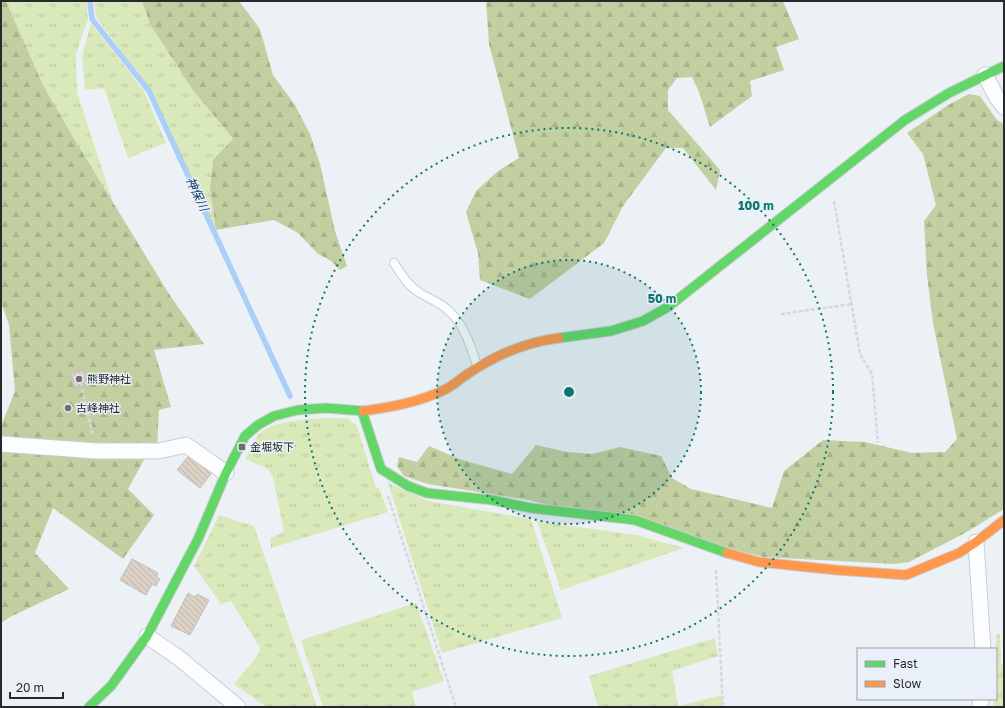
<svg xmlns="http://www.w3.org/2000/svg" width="1005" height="708" font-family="'Golos Text','Noto Sans JP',sans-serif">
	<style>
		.grass { fill: url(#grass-tufts) }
		.forest { fill: url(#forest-firs) }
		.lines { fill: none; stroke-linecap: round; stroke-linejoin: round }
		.stream { stroke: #abcff7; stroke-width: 5.5 }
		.building { fill: url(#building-back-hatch); stroke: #bebfc0 }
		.lane-casing { stroke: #cbced2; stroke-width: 10 }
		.street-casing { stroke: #cbced2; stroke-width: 17 }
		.fast-casing { stroke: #cbced2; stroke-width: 11 }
		.slow-casing { stroke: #cbced2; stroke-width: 11 }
		.path { stroke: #d6d8d9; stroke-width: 2.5; stroke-dasharray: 4 2; stroke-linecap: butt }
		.lane { stroke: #fcfdfe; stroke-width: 8 }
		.street { stroke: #fcfdfe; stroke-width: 15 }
		.fast { stroke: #63d668; stroke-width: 9 }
		.slow { stroke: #ff974d; stroke-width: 9 }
		.ring { fill: none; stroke: #0f766e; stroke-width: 2; stroke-dasharray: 2 4 }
		.poi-dot { fill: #6c7073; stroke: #e9f0f9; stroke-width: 1.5 }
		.labels { text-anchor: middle; stroke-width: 3; stroke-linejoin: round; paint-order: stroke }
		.poi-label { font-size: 11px; fill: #272a2d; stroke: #e9f0f9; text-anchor: start }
		.water-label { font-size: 12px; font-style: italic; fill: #113d68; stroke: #e9f0f9 }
		.centre { fill: #0f766e; stroke: #e9f0f9; stroke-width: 2 }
		.ring-label { font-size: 12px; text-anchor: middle; font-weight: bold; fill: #0f766e; stroke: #e9f0f9; stroke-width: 3; stroke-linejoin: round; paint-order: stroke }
	</style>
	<defs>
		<pattern id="grass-tufts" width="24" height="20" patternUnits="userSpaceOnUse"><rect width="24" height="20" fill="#dae9ba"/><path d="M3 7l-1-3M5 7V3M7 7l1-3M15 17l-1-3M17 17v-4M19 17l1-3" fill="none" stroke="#bbc8a0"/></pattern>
		<pattern id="forest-firs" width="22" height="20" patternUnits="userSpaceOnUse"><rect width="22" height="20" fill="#c2cfa1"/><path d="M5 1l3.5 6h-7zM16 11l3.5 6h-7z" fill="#a7b28b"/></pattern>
		<pattern id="building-back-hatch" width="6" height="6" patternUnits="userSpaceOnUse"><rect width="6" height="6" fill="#ddd1c6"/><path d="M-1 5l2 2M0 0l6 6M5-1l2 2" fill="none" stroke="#beb4aa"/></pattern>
	</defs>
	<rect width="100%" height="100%" fill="#ecf1f6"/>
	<!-- grass -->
	<path class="grass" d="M6,1h81l1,18 -12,35 1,38 36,111 -40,-66 -30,-52z
		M94,1h48l8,23 42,65 41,51 -23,49 6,41 -65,-139 -55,-74z
		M91,23l53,68 22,52 -38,15 -24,-70 -19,2 -3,-34z
		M325,418h22l10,8 19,62h3l9,24 -117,36 -1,-10 14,-6 -11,-55 -5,-8 -23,-10c5,-8 8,-18 14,-25 12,-13 49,-15 66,-16z
		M388,483l40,18 103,18 31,99 -120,35z
		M219,515l35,11 63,181h-51l-32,-23 24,-29 2,-7 -29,-47 -10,3 -27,-38z
		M537,521l99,14 48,13 -123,42z
		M416,603l28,78 -32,11 4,15h-93l-22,-67z
		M1000,634l1,30h3v43h-11l1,-8h2v-64z
		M715,638l3,18 -46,15 6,35 44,-11v12h-124l-9,-31z"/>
	<!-- forest -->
	<path class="forest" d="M1,1h5l37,84 30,52 96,157 35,50 -50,6 17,57 -12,3 -2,39 -103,-7 -53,-6v-10l14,-35 -6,-66 -8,-23z
		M142,1h97l21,28 13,46 22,30 15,29 10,30 15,67 12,35 -7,4 -9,-9 -14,-8 -19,-20 -24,-13 -58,10 -6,-41 3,-29 20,-21 -41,-50 -42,-65z
		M486,1h297l16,38 -23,8 8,23 -34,11 2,15 -42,31 -11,-35 -7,-15 -15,1 -9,12v20l52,60 -4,20 -33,-42h-17l-43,58 -19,37 -74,56 -50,-19 -2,-27 -12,-41 10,-21 22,-20 21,-13 -30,-114z
		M969,94l11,2 17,24 7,4v385l-39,24 -56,29 -15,2 -130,-7 -236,-57 -100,-16 -24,-8 -7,-10 2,-9 18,5 12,-16 30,13 53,15 24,-29 31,7 25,2 28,-7 41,9 11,22 19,11 81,19 12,-37 39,-31 42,2 47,11 33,-1 12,-13 -24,-116 -6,-48 -3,-54 12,-16 -13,-51 -16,-21 41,-28z
		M1,448l145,8 -18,33 26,26 -31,44 -70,-51 -18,45 34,36 -59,28 -9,6z"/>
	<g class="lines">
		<!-- stream -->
		<path class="stream" d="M90,1l2,18 57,72 141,305"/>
	</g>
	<!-- building -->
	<path class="building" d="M84,370l3,15 -13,3 -4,-15z
		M190,454l23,17 -13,17 -23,-18z
		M132,559l26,14 -2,4 4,2 -4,7 -4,-2 -6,11 -26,-15z
		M188,593l7,4 2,-3 12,6 -19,35 -19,-9z"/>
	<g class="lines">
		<!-- lane casing -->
		<g class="lane-casing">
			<path id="lane" d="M394,263c8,12 14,23 26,30 11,7 22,10 31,20 15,15 20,35 27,55"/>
		</g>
		<!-- street casing -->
		<g class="street-casing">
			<path id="street" d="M985,75l12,23 7,9
				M1,444l96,7h62l27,-6 40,28
				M976,542l7,107
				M147,636l32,22 59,49
				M980,707l1,-8"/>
		</g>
		<!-- fast casing -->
		<g class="fast-casing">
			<path id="fast" d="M559,338l52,-7 32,-10 25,-14 237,-187 44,-27 55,-27
				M362,411l19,58 27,17 19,7 65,7 39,8 104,12 92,33
				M89,707l22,-21 36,-50 51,-97 28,-66 19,-37 13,-11 16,-9 24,-6 28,-2 37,3"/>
		</g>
		<!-- slow casing -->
		<g class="slow-casing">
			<path id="slow" d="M363,411c29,-4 57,-9 83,-22 8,-4 15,-11 23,-16 27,-18 57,-31 90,-35
				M727,553l32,9 77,8 70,5 53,-22 17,-11 28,-22"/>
		</g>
		<!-- path -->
		<path class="path" d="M834,201l26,153 12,20 6,69
			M781,314l71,-10
			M82,389l11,47
			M388,496l68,211
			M716,570l7,137"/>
		<!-- lane -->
		<use href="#lane" class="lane"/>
		<!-- street -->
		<use href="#street" class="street"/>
		<!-- fast -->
		<use href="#fast" class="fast"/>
		<!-- slow -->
		<use href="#slow" class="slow"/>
	</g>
	<!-- distance rings -->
	<circle cx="569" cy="392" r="132" fill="#0f766e" fill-opacity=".12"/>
	<g class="ring">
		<circle cx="569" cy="392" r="132"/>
		<circle cx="569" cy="392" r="264"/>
	</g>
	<!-- markers -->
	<g class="poi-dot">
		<circle cx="79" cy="379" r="4"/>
		<circle cx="68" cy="408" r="4"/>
		<rect x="238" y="443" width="8" height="8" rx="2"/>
	</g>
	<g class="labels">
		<!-- poi labels -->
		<g class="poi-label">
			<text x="87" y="383">熊野神社</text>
			<text x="76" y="412">古峰神社</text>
			<text x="250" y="451">金堀坂下</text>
		</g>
		<!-- water labels -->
		<g class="water-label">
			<text transform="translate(197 194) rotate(65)" y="4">神保川</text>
		</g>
	</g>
	<circle cx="569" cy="392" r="6" class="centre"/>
	<g class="ring-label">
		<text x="756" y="210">100 m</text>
		<text x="662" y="303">50 m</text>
	</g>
	<!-- border -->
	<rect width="1005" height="708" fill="none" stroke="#272a2d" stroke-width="4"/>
	<!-- legend -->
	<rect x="857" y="648" width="140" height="52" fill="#e9f0f9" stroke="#9ba1a7"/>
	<rect x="865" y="661" width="20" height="6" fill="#63d668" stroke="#9ba1a7"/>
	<text x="893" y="668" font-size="12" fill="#272a2d">Fast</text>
	<rect x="865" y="681" width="20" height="6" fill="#ff974d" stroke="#9ba1a7"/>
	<text x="893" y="688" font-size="12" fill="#272a2d">Slow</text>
	<!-- scale -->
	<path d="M10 692v6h53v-6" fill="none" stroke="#272a2d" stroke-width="2"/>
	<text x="16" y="692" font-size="12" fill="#272a2d" stroke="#e9f0f9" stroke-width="3" paint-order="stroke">20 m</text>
</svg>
